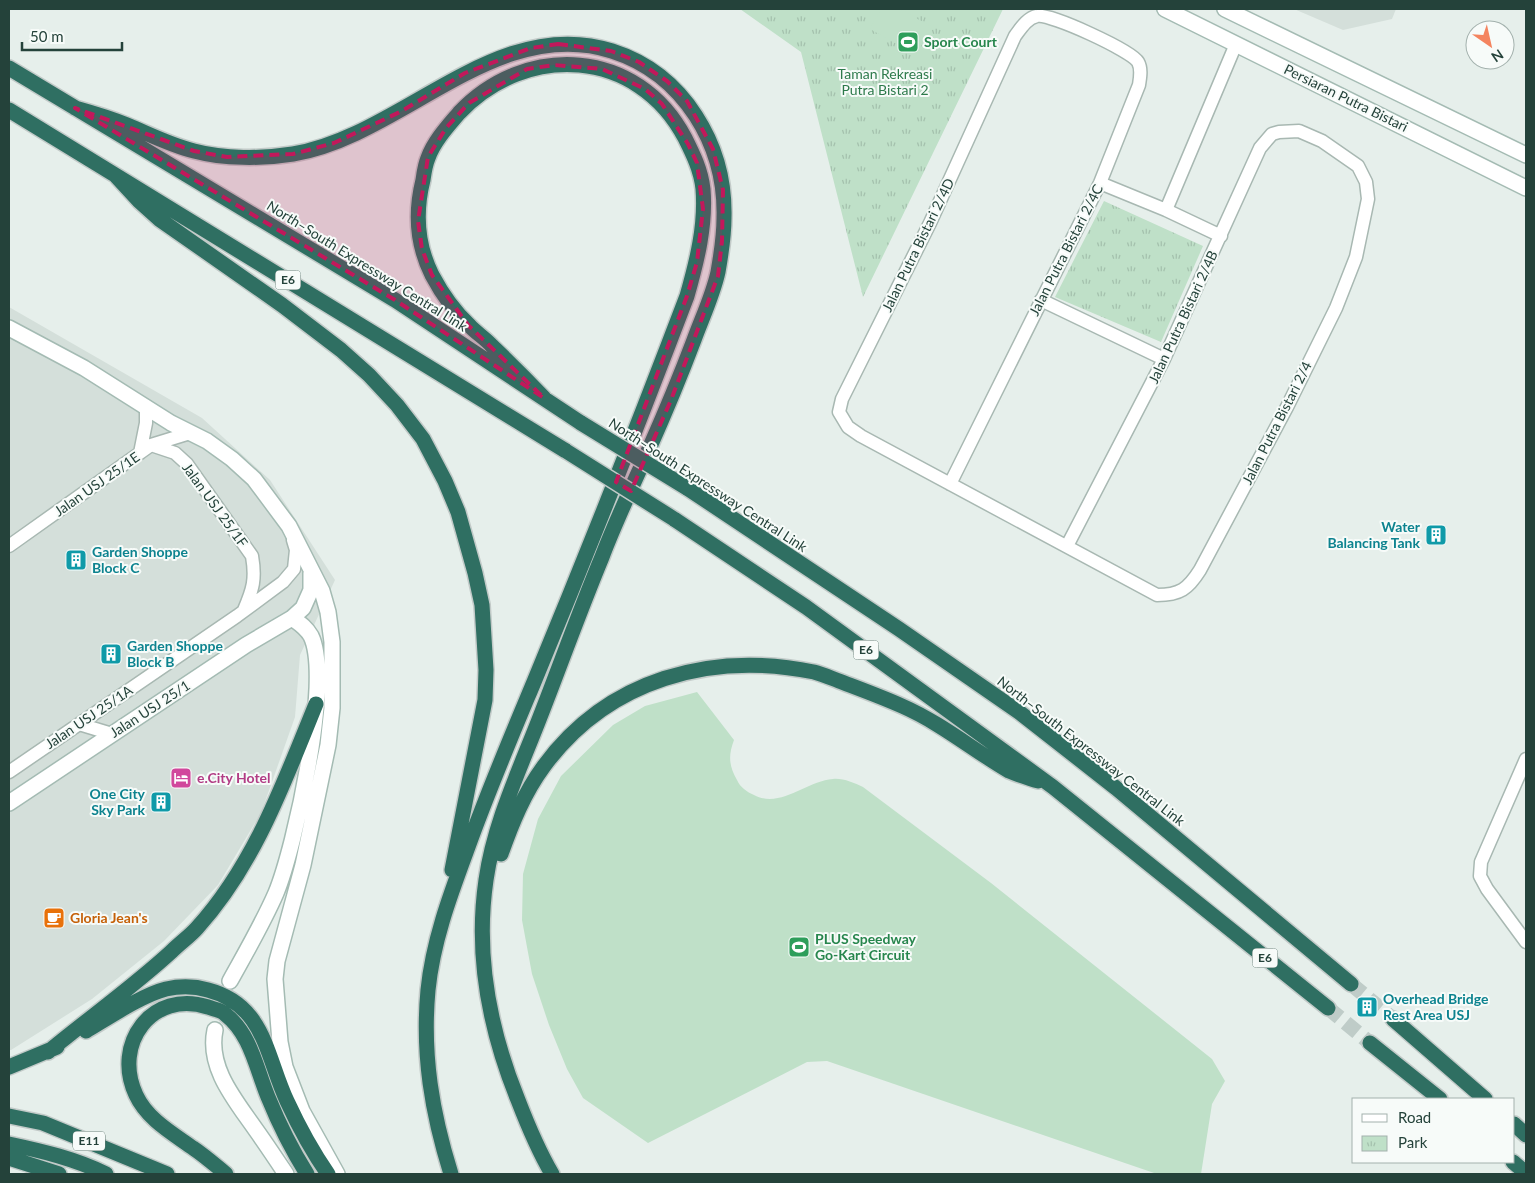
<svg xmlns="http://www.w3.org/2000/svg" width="1535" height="1183" font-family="Lato,sans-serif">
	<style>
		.built { fill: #d4dfda }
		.park { fill: url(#park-tufts) }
		.pitch { fill: #bfe0c8 }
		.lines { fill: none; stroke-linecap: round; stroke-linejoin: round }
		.highway-tunnel { stroke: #bfccc8; stroke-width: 15; stroke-dasharray: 15 8; stroke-linecap: butt }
		.street-casing { stroke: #a8b8b2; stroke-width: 15 }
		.secondary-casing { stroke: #a4bbb3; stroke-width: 18 }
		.highway-casing { stroke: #c2cac8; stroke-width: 18 }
		.street { stroke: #fff; stroke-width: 12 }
		.secondary { stroke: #fff; stroke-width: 15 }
		.highway { stroke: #2f6f62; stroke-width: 15 }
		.highway-bridge-casing { stroke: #c2cac8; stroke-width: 18; stroke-linecap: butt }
		.highway-bridge { stroke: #2f6f62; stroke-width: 15 }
		.marked { fill: #c2185b; fill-opacity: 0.2; stroke: #c2185b; stroke-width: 4; stroke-dasharray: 10 6; stroke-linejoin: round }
		.labels { text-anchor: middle; stroke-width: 4; stroke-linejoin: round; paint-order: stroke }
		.shield { fill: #f7fbf9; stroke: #637a73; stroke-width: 1 }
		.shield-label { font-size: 12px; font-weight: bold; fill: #24423a }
		.leisure-label { font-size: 14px; font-weight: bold; fill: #27864d; stroke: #f7fbf9; text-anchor: start }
		.park-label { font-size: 14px; fill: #2d7a4b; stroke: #f7fbf9 }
		.street-label { font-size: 14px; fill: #24423a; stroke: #f7fbf9 }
		.culture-label { font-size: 14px; font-weight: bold; fill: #0d838f; stroke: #f7fbf9; text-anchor: start }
		.hotel-label { font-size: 14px; font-weight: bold; fill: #b23c85; stroke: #f7fbf9; text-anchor: start }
		.food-label { font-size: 14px; font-weight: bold; fill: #c56008; stroke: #f7fbf9; text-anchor: start }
	</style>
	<defs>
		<pattern id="park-tufts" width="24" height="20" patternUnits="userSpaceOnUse" patternTransform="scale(1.25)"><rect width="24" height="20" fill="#bfe0c8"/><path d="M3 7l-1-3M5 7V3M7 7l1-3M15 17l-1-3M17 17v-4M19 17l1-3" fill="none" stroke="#a4c1ad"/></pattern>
	</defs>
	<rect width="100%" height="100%" fill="#e6efeb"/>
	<!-- built -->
	<path class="built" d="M1294,9h102l-4,10 -49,11z
		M9,307l193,111 68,62 65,100 -35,75 -5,62 -34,96 -43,72 -54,56 -72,58 -81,51h-2z"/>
	<!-- park -->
	<path class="park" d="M740,9h263l-140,288 -62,-245z
		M1104,201l99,45 -42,96 -106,-45z"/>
	<!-- pitch -->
	<path class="pitch" d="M881,9h19l32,18 -16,28 -46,-26z
		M697,692l37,48c-6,16 -5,26 3,40 3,7 10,12 17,15 27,14 52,-14 79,-16 10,-1 21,4 30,8l128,96 221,176 13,22 -13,23 -11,70h-44l-330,-113 -20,1 -159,81 -65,-45 -16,-29 -18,-44 -17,-51 -10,-54 1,-46 15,-55 23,-43 52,-51 32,-19z"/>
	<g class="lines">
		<!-- highway-tunnel -->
		<path class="highway-tunnel" d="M1351,984l42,35
			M1328,1008l42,35"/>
		<!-- street casing -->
		<g class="street-casing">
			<path id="street" d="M1100,183l66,27 55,26
				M1166,210l70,-166
				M1041,300l123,59
				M151,445l24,8 12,11 65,92c4,23 1,33 -8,54
				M140,453l6,-30v-17
				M950,484l150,-301 39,-98c1,-7 3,-16 -1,-23 -6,-11 -88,-49 -101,-46 -10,2 -16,12 -22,20l-85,187 -88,176 -3,13 9,15 13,9 296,159c23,0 31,-6 43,-25l87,-163 49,-99 20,-51 12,-58 -2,-17 -8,-16 -36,-25 -23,-10 -20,1 -7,2 -12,14 -96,211 -97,187
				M9,546l142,-101 39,-12
				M79,724l33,10
				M1526,759l-45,103 -1,14 7,13 39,53
				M9,772l228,-156 46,-34 11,-13 2,-19 -3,-10"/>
		</g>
		<!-- secondary casing -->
		<g class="secondary-casing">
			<path id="secondary" d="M1165,9l361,179
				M1225,9l301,146
				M9,328l75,40 87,55 36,18 25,18 22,20 35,47 33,65 6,21 4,30v66l-4,37 -25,120 -26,96 -2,18 5,63 5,25 17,44 35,63
				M9,803l237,-158 46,-27 11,-10 8,-18v-17
				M230,981c16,-29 33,-58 46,-88 19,-46 56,-214 35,-257 -5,-9 -12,-13 -19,-18
				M215,1030c-8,38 21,71 41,100 10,14 20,29 30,44"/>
		</g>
		<!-- highway casing -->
		<g class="highway-casing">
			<path id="highway" d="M9,68l386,232 186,123
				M75,108c18,5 35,10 52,17 22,9 43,20 67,26 30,8 68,8 99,3 109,-18 203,-140 319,-103 72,23 114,94 112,167 0,18 -3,37 -6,54 -5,23 -16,46 -24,68 -14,37 -29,73 -45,109 -16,36 -33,71 -47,108 -22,53 -41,106 -62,160 -20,52 -46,106 -54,163 -11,75 4,151 32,220 10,26 20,50 34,74
				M9,110l557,341
				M115,175l24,26 20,18 123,86 59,45 28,25 28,30 26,34 22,42 13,31 17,61 7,32 4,65 -1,30 -33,170
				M687,488l212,141 120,83 97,76 235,196
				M674,519l132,88 247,180 275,221
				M501,854c11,-31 23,-61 43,-88 64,-87 167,-115 270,-94 8,2 17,6 25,9 21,8 43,16 63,25 39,17 71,44 107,65 9,4 20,7 29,10
				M1393,1019l92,80
				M86,1031c22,-13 56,-36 80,-42 14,-3 28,-3 42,1 57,15 58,66 79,111 12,26 25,50 41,73
				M1370,1043l70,56
				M48,1052c41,-34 85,-65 124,-101 8,-8 18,-15 25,-23 58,-64 87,-146 119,-224
				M9,1067l48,-20
				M9,1116l34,7 124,51
				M1514,1124l12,11
				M9,1144c33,7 67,15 97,30
				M9,1158l50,16
				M1513,1162l13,11
				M226,1174c-11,-9 -21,-18 -33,-26 -21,-15 -46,-29 -57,-53 -24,-51 16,-106 72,-88 5,2 13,3 17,7 26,20 31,54 43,83 11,27 24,53 39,77
				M451,1174c-19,-61 -29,-119 -23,-184 5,-50 23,-97 40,-143 20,-56 43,-110 66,-165 53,-128 104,-257 153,-386 10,-35 19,-71 16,-107 -2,-19 -10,-35 -18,-51 -47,-90 -159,-96 -226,-25 -11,13 -25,28 -31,45 -3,7 -4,15 -5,22 -8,32 -6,65 9,95 9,17 23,37 37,50 7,8 16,13 23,21 18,17 35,34 52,52"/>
		</g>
		<!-- street -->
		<use href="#street" class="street"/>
		<!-- secondary -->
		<use href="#secondary" class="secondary"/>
		<!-- highway -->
		<use href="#highway" class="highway"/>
		<!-- highway-bridge casing -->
		<g class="highway-bridge-casing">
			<path id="highway-bridge" d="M581,423l106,65
				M566,451l108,68"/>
		</g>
		<!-- highway-bridge -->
		<use href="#highway-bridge" class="highway-bridge"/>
	</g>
	<!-- marked area -->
	<path class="marked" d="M558,44l53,7 28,11 28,19 20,20 26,48 10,41 -1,51 -4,35 -47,124 -40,91 -15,-9 71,-186 10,-34 6,-53 -6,-46 -9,-19 -26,-40 -17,-15 -43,-20 -48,-4 -27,4 -58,34 -23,25 -18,29 -10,64 4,28 10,26 36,50 76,73 -149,-98 -320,-192 119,43 33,6 66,-3 41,-11 66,-31 65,-39 66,-25z"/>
	<!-- icons -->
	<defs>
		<g id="stadium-square" transform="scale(1.125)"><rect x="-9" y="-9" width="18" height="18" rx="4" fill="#2e9e5b" stroke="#f7fbf9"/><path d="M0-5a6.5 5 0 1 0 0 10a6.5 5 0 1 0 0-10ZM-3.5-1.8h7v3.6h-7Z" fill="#fff"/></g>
		<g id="building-square" transform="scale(1.125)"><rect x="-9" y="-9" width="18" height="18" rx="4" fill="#0f9aa8" stroke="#f7fbf9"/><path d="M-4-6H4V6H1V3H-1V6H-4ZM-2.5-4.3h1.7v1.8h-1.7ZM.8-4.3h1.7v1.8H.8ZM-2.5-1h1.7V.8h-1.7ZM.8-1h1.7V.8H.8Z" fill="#fff"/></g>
		<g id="hotel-square" transform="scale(1.125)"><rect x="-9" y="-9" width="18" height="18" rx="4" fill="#d1479c" stroke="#f7fbf9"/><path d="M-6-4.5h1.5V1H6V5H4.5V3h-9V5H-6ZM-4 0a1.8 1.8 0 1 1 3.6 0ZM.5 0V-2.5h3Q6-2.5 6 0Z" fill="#fff"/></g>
		<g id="cafe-square" transform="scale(1.125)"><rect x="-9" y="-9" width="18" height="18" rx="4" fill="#e8710a" stroke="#f7fbf9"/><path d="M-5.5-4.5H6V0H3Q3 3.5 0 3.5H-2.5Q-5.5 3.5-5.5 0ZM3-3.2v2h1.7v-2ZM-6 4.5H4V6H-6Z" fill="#fff"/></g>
	</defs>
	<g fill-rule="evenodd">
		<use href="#stadium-square" x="908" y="42"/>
		<use href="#building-square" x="1436" y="535"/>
		<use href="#building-square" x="76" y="560"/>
		<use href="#building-square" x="111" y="654"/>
		<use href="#hotel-square" x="181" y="778"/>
		<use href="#building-square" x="161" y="802"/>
		<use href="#cafe-square" x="54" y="918"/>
		<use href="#stadium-square" x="799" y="947"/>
		<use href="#building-square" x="1367" y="1007"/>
	</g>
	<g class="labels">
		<!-- shield labels -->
		<g class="shield">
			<rect x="275.5" y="270.5" width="25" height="19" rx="4"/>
			<rect x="853.5" y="640.5" width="25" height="19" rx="4"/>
			<rect x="1252.5" y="948.5" width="25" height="19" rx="4"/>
			<rect x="73" y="1131.5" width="32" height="19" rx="4"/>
		</g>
		<g class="shield-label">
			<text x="288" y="284">E6</text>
			<text x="866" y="654">E6</text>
			<text x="1265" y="962">E6</text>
			<text x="89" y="1145">E11</text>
		</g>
		<!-- leisure labels -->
		<g class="leisure-label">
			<text x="924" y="47">Sport Court</text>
			<text x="815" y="944">PLUS Speedway<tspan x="815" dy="16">Go-Kart Circuit</tspan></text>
		</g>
		<!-- park labels -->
		<g class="park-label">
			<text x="885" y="79">Taman Rekreasi<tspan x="885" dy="16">Putra Bistari 2</tspan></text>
		</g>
		<!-- street labels -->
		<g class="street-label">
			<text transform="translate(1346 98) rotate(26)" y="5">Persiaran Putra Bistari</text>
			<text transform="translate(918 245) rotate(-64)" y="5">Jalan Putra Bistari 2/4D</text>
			<text transform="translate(1066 250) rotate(-63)" y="5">Jalan Putra Bistari 2/4C</text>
			<text transform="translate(367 266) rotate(32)" y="5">North–South Expressway Central Link</text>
			<text transform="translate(1183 317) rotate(-65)" y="5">Jalan Putra Bistari 2/4B</text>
			<text transform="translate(1277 423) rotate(-63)" y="5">Jalan Putra Bistari 2/4</text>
			<text transform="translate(97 484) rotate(-35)" y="5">Jalan USJ 25/1E</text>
			<text transform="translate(708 485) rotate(33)" y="5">North–South Expressway Central Link</text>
			<text transform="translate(215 505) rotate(54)" y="5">Jalan USJ 25/1F</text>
			<text transform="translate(150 709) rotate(-33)" y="5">Jalan USJ 25/1</text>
			<text transform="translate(89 717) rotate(-34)" y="5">Jalan USJ 25/1A</text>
			<text transform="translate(1091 751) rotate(38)" y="5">North–South Expressway Central Link</text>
		</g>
		<!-- culture labels -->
		<g class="culture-label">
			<text x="1420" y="532" text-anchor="end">Water<tspan x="1420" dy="16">Balancing Tank</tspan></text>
			<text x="92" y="557">Garden Shoppe<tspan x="92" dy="16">Block C</tspan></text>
			<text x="127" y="651">Garden Shoppe<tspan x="127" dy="16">Block B</tspan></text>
			<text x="145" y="799" text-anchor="end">One City<tspan x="145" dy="16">Sky Park</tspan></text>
			<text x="1383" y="1004">Overhead Bridge<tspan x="1383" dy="16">Rest Area USJ</tspan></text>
		</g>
		<!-- hotel labels -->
		<g class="hotel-label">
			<text x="197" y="783">e.City Hotel</text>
		</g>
		<!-- food labels -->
		<g class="food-label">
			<text x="70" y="923">Gloria Jean's</text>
		</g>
	</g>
	<!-- border -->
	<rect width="1535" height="1183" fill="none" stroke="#24423a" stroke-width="20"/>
	<!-- legend -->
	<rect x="1352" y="1098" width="162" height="65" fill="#f7fbf9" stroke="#a3b1ad"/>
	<rect x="1362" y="1114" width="25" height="8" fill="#ffffff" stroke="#a3b1ad"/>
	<text x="1398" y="1123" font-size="15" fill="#24423a">Road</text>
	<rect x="1362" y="1136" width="25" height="15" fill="url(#park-tufts)" stroke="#a3b1ad"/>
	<text x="1398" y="1148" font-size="15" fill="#24423a">Park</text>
	<!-- north arrow -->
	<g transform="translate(1490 45) rotate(146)"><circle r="24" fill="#f7fbf9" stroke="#a3b1ad"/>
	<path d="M0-4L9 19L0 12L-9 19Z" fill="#f4845f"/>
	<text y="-8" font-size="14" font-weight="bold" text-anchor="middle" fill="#24423a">N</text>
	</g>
	<!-- scale -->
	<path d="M22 42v8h100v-8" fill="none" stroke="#24423a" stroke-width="2.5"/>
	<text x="30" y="42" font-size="15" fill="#24423a" stroke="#f7fbf9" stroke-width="4" paint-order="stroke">50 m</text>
</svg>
